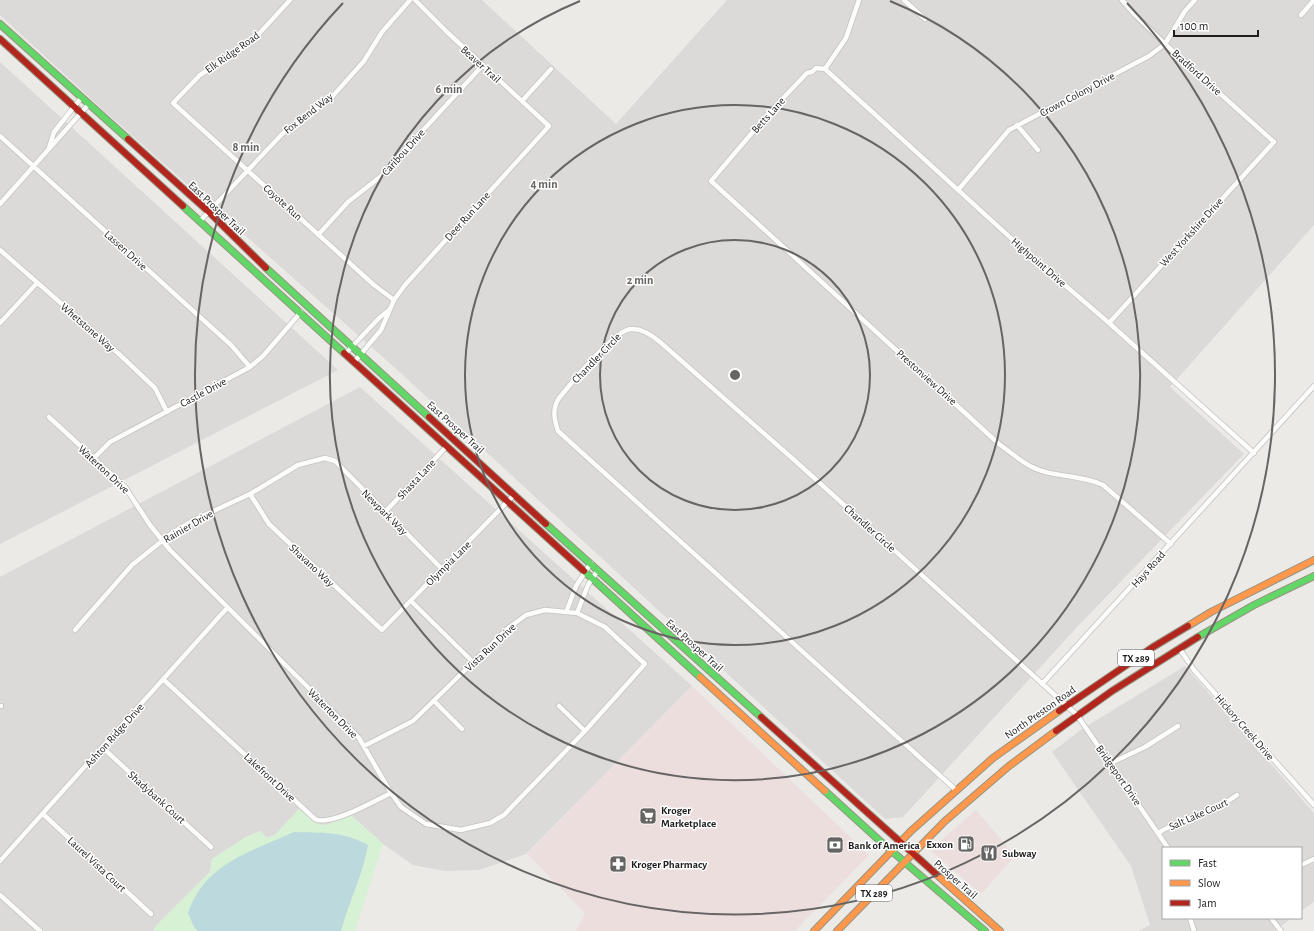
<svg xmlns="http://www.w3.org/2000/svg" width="1314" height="931" font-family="'Alegreya Sans',sans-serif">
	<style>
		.residential { fill: #dbdad8 }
		.commercial { fill: #eddede }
		.park { fill: #d7f1d4 }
		.water { fill: #bcd9dd }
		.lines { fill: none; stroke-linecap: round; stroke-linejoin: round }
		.street-casing { stroke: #c3c2c1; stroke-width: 6 }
		.fast-casing { stroke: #959480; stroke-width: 8 }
		.slow-casing { stroke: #959480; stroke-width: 8 }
		.jam-casing { stroke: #959480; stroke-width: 8 }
		.street { stroke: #fcfcfb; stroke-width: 4.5 }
		.fast { stroke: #63d668; stroke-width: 6 }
		.slow { stroke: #ff974d; stroke-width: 6 }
		.jam { stroke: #b3261e; stroke-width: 6 }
		.ring { fill: none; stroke: #666564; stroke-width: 2 }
		.labels { text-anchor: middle; stroke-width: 3; stroke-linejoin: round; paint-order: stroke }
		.shield { fill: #fff; stroke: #626262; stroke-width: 1 }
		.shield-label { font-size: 10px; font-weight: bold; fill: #1e1e1e }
		.street-label { font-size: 11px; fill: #1e1e1e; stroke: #fff }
		.poi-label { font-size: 11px; font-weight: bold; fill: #1e1e1e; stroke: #fff; text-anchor: start }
		.centre { fill: #666564; stroke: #fff; stroke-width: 2 }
		.ring-label { font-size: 12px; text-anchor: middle; font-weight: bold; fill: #666564; stroke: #fff; stroke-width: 3; stroke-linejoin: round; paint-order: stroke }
	</style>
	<rect width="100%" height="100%" fill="#eceae7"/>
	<!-- residential -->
	<path class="residential" d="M0,0h482l134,124 111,-124h587v225l-144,162 74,67 -166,172 -175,191 -18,2 -491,-452 -292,-258 -102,-94z
		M0,62l338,308 -338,174z
		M360,387l332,299 -166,168 -47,16 -34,1 -32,-6 -30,-21 -32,-29 -28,11 -7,-2 -17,-15 -24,26 -8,3 -7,-7 -14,6 -34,22 -2,13 -54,54 -2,5h-154v-354z
		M1185,666l129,147v89l-13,9v-63h-138v70h129l-17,13h-137l12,-6 -19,-59 -79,-114 30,-23z"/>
	<!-- commercial -->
	<path class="commercial" d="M692,686l177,169 -74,76h-219l9,-18 -58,-59z
		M976,810l39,46 -34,38 -51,-44z"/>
	<!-- park -->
	<path class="park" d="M299,809c26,23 22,17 52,6l32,29 -28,87h-201l2,-5 54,-54 2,-13 34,-22 15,-6 6,7 8,-3z"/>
	<!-- water -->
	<path class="water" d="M294,832c28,1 49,-1 74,13 -5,30 -19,56 -27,86h-143l-4,-4 -6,-14c17,-50 63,-61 106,-81z"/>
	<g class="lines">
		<!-- street casing -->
		<g class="street-casing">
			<path id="street" d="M290,0l-33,36 -15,12 -42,27 -27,28 201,182 20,15
				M904,0l21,19
				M1301,15l13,-15
				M825,69l21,-31 13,-38
				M522,101l29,-32
				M1017,125l21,25
				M0,136l231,209 19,22
				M49,148l5,-16 27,-34
				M958,190l51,-60 140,-74 16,-12 20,-33 10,-11
				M0,204l88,-99
				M200,221l85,-90 46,-33 33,-37 18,-29 28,-32
				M318,235l30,-33 32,-25 103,-112
				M0,250l119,104 36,34 12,24
				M0,323l37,-40
				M1109,323l165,-181 -109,-98 -31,-30 -12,-14
				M346,353l33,-35 10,-8
				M355,361l26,-31 13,-30 11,-15 144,-159 -102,-94 -32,-32
				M49,417l76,70 25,38 20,25 189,188 32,55 10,14 25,17 35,6 29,-7 14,-8 81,-84 60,-67 -40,-37 -28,-14 -32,-3 -19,5 -19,14 -94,92 -49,25
				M94,458l16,-16 140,-75 13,-11 38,-44
				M250,494l19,30 113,106 132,-135
				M385,512l62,-66
				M1171,544l-68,-59c-23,-11 -51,-7 -73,-19 -11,-6 -21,-15 -31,-22l-288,-263 57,-67 39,-41 5,-1 4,-4 9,1 198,180 86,74 145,130
				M411,601l62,61
				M567,610l9,-24 15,-23
				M577,613l11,-28 10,-15
				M75,630l57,-65 40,-32 22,-13 56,-26 48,-29 27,-7 10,3 107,108
				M1179,648l15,22 120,135
				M164,680l151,139c15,8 61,-19 76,-26
				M1042,684l272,-298
				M434,701l28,28
				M0,706h1
				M559,706l26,25
				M103,748l108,99
				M1111,763l34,-16 33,-21
				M956,790l-398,-359c-4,-12 -6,-22 1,-33 12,-14 56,-70 73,-69 11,0 20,6 28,13l132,116 285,257 91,133
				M43,814l108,100
				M1158,833c25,-16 55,-20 79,-38
				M0,861l227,-253
				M1301,865l13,-6
				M0,895l40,36
				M1190,918l4,13
				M1271,918l10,13"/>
		</g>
		<!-- fast casing -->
		<g class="fast-casing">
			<path id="fast" d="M0,24l128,115
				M183,206l161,147
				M266,268l163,149
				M546,524l215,193
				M584,571l116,106
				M1198,637l56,-32 60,-29
				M825,791l55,50 105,90"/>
		</g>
		<!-- slow casing -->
		<g class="slow-casing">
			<path id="slow" d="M1188,626l23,-14 103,-52
				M700,677l125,114
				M936,874l64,57
				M814,931l97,-100 82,-73 66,-47
				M837,931l108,-110 64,-55 47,-35"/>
		</g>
		<!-- jam casing -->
		<g class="jam-casing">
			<path id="jam" d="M0,39l183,167
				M128,139l81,73 57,56
				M344,353l240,218
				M429,417l117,107
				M1059,711l94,-64 35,-21
				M761,717l175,157
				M1056,731l56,-40 86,-54"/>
		</g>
		<!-- street -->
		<use href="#street" class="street"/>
		<!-- fast -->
		<use href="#fast" class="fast"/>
		<!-- slow -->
		<use href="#slow" class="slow"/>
		<!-- jam -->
		<use href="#jam" class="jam"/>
	</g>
	<!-- distance rings -->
	<g class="ring">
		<circle cx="735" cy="375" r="135"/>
		<circle cx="735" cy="375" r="270"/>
		<path d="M890 1A405 405 0 1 1 580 1"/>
		<path d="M1127 3A540 540 0 1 1 343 3"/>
	</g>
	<!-- icons -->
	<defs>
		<g id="supermarket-square" transform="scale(0.9)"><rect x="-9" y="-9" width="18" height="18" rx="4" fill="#666564" stroke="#fff"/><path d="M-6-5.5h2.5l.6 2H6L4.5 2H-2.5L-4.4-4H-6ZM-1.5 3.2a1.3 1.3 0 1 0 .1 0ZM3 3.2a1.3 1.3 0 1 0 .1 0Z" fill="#fff"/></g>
		<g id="fuel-square" transform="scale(0.9)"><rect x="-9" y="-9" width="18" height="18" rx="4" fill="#666564" stroke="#fff"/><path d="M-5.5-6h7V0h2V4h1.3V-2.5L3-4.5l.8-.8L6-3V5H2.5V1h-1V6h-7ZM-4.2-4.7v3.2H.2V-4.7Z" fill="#fff"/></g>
		<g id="bank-square" transform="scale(0.9)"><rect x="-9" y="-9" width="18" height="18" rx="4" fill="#666564" stroke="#fff"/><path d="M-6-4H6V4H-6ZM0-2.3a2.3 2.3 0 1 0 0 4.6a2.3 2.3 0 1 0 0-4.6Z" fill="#fff"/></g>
		<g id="restaurant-square" transform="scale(0.9)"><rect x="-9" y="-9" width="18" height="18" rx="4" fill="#666564" stroke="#fff"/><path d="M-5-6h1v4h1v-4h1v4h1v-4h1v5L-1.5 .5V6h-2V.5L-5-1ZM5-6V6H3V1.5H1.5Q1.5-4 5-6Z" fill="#fff"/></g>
		<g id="pharmacy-square" transform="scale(0.9)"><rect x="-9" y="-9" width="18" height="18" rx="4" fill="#666564" stroke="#fff"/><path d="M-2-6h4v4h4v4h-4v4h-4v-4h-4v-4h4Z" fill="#fff"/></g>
	</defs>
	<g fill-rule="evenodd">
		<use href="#supermarket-square" x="648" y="816"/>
		<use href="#fuel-square" x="966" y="844"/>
		<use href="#bank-square" x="835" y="845"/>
		<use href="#restaurant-square" x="989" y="853"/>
		<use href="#pharmacy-square" x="618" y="864"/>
	</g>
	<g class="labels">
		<!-- shield labels -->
		<g class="shield">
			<rect x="1118" y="650" width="36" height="16" rx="3"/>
			<rect x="856" y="885" width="36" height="16" rx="3"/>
		</g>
		<g class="shield-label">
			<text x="1136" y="662">TX 289</text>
			<text x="874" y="897">TX 289</text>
		</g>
		<!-- street labels -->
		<g class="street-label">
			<text transform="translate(232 52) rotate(-35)" y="4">Elk Ridge Road</text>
			<text transform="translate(481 64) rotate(42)" y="4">Beaver Trail</text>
			<text transform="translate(1197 72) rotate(42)" y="4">Bradford Drive</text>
			<text transform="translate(1077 94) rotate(-28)" y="4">Crown Colony Drive</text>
			<text transform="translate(308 113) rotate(-38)" y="4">Fox Bend Way</text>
			<text transform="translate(768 115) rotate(-48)" y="4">Betts Lane</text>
			<text transform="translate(403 152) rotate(-48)" y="4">Caribou Drive</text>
			<text transform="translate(283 202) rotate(42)" y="4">Coyote Run</text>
			<text transform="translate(217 208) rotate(43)" y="4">East Prosper Trail</text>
			<text transform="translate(467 216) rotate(-48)" y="4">Deer Run Lane</text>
			<text transform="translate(1191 232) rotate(-48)" y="4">West Yorkshire Drive</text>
			<text transform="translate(126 250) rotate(42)" y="4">Lassen Drive</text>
			<text transform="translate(1039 262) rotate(41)" y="4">Highpoint Drive</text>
			<text transform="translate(88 327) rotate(41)" y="4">Whetstone Way</text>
			<text transform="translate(596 358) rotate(-46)" y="4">Chandler Circle</text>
			<text transform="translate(927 377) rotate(42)" y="4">Prestonview Drive</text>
			<text transform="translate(203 392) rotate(-28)" y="4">Castle Drive</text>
			<text transform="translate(456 427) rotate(42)" y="4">East Prosper Trail</text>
			<text transform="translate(104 469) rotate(43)" y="4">Waterton Drive</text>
			<text transform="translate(416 479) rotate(-47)" y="4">Shasta Lane</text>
			<text transform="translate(385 512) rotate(45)" y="4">Newpark Way</text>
			<text transform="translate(188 526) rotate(-30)" y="4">Rainier Drive</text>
			<text transform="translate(870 528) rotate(42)" y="4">Chandler Circle</text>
			<text transform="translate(448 563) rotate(-45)" y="4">Olympia Lane</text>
			<text transform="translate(312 565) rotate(43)" y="4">Shavano Way</text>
			<text transform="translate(1148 569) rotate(-48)" y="4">Hays Road</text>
			<text transform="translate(695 645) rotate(42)" y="4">East Prosper Trail</text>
			<text transform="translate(490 647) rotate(-43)" y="4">Vista Run Drive</text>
			<text transform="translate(1040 712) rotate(-35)" y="4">North Preston Road</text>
			<text transform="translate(333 713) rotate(45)" y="4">Waterton Drive</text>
			<text transform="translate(1245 727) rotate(49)" y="4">Hickory Creek Drive</text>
			<text transform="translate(114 735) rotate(-48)" y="4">Ashton Ridge Drive</text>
			<text transform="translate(1119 775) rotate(55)" y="4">Bridgeport Drive</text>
			<text transform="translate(270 777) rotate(43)" y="4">Lakefront Drive</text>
			<text transform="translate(157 797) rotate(42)" y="4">Shadybank Court</text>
			<text transform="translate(1198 814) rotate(-24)" y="4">Salt Lake Court</text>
			<text transform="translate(97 864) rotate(43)" y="4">Laurel Vista Court</text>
			<text transform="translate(956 879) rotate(41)" y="4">Prosper Trail</text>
		</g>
		<!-- poi labels -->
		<g class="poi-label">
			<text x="661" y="814">Kroger<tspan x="661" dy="13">Marketplace</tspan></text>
			<text x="953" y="848" text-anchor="end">Exxon</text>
			<text x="848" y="849">Bank of America</text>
			<text x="1002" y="857">Subway</text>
			<text x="631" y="868">Kroger Pharmacy</text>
		</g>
	</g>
	<circle cx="735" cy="375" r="6" class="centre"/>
	<g class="ring-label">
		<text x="449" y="93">6 min</text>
		<text x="246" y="151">8 min</text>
		<text x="544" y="188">4 min</text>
		<text x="640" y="284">2 min</text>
	</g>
	<!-- legend -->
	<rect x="1162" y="847" width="140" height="72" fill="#ffffff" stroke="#a5a5a5"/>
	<rect x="1170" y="860" width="20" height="6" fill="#63d668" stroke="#a5a5a5"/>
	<text x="1198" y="867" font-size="12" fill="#1e1e1e">Fast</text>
	<rect x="1170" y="880" width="20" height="6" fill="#ff974d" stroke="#a5a5a5"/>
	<text x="1198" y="887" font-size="12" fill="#1e1e1e">Slow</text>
	<rect x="1170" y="900" width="20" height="6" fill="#b3261e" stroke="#a5a5a5"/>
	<text x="1198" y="907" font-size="12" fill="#1e1e1e">Jam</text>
	<!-- scale -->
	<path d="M1174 30v6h84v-6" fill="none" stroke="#1e1e1e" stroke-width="2"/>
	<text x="1180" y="30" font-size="12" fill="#1e1e1e" stroke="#ffffff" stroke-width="3" paint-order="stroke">100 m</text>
</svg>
